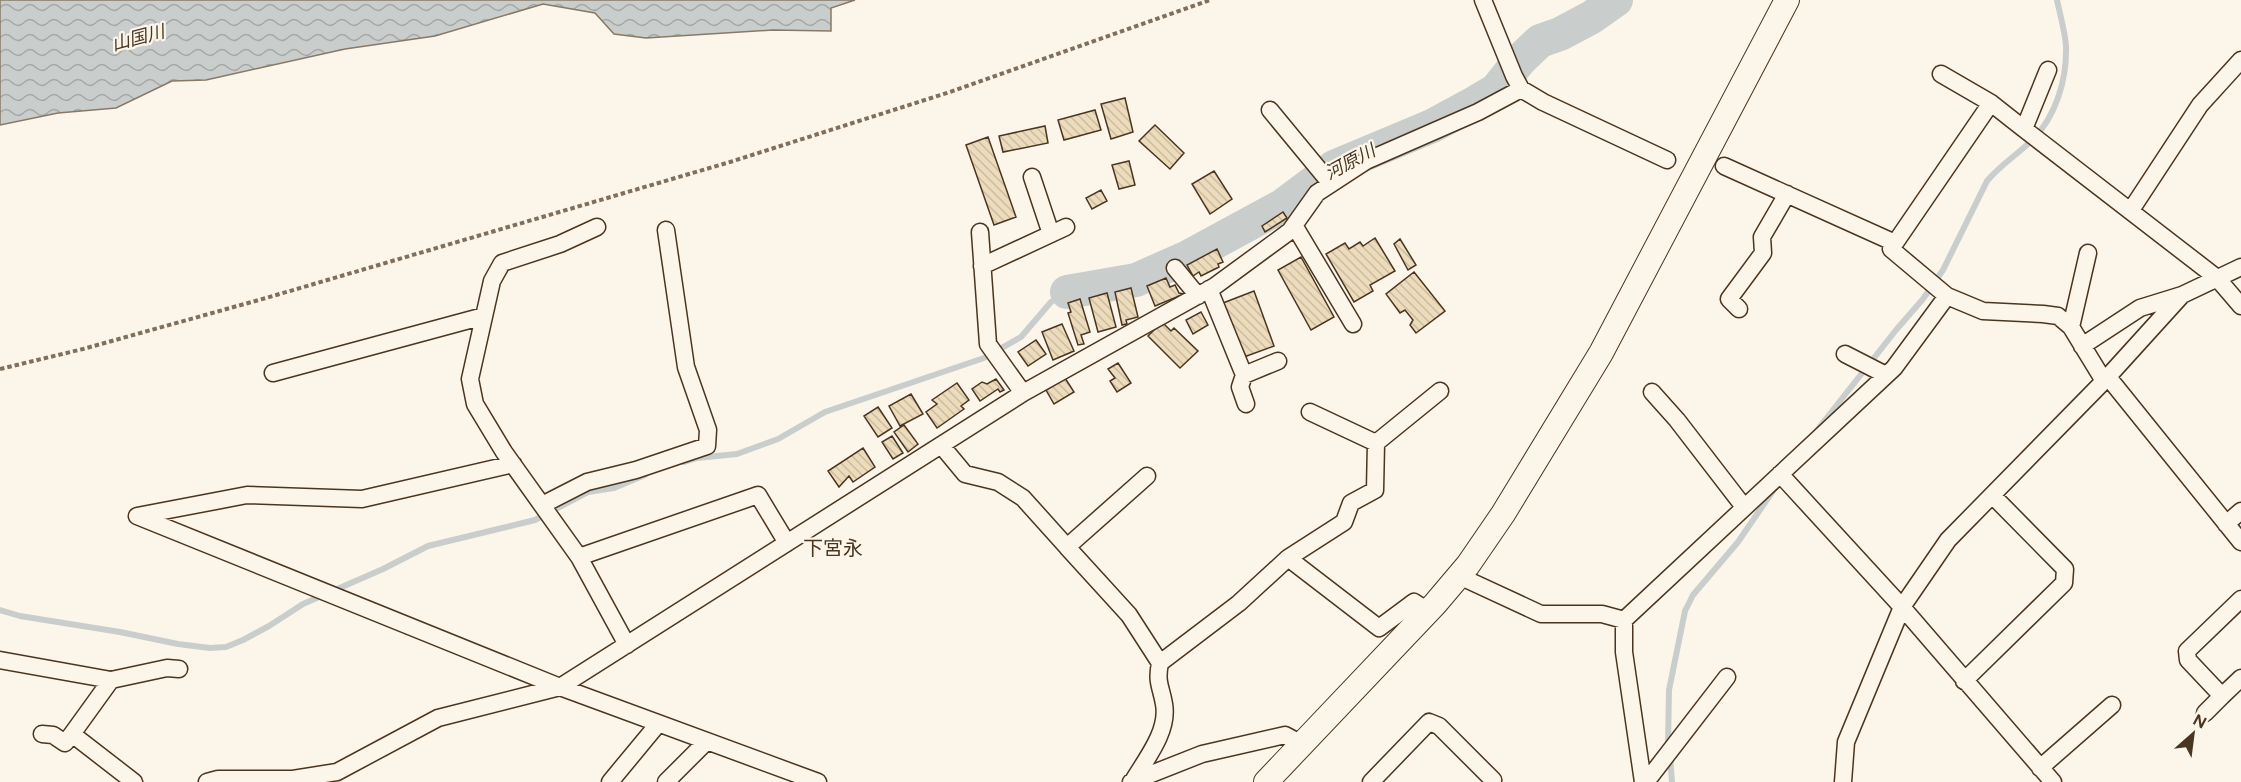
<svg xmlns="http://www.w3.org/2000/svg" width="2241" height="782" font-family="Figtree,'Noto Sans JP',sans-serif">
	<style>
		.water { fill: url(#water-waves); stroke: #887966; stroke-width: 1.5 }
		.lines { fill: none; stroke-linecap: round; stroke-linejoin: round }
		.stream { stroke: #c9cecd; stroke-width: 6 }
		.river { stroke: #c9cecd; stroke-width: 34 }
		.building { fill: url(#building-back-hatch); stroke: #4a3520; stroke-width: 1.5 }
		.street-casing { stroke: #4a3520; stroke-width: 19 }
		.secondary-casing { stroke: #4a3520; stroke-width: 26 }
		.path { stroke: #7f6f5c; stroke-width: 4; stroke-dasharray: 4.5 3; stroke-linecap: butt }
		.street { stroke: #fbf6e9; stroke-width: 16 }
		.secondary { stroke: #fbf6e9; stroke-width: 24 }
		.labels { text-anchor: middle; stroke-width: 4.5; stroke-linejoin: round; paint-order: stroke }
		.water-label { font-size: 18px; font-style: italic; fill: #4a3520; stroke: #fbf6e9 }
		.quarter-label { font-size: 20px; fill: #4a3520; stroke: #fbf6e9 }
	</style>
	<defs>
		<pattern id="water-waves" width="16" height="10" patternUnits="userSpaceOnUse" patternTransform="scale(1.5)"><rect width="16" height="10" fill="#c9cecd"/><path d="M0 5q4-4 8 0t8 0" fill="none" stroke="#a5a8a6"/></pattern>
		<pattern id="building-back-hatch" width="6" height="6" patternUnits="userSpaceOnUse" patternTransform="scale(1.5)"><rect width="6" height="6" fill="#ecdcbc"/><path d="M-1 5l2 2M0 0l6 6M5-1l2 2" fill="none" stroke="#ccbda1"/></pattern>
	</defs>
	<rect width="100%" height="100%" fill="#fbf6e9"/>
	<!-- water -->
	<path class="water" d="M0,0h855l-24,8v23l-58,-1 -127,8 -32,-4 -19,-21 -52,-9 -108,32 -90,13 -139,31 -34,1 -56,27 -58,5 -58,12z"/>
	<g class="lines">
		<!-- stream -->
		<path class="stream" d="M1818,429l78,-99 27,-31 20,-29 44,-89c13,-16 30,-26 45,-41 24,-23 35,-61 34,-94 -1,-15 -6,-31 -9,-46
			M684,462l13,-4 40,-4 41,-15 47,-27 159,-54 37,-21 30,-35 16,-10
			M0,610l20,6 100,16 58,12 32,4 16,-1 17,-7 26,-14 34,-22 80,-35 45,-23 107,-26 53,-28 26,-4 31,-13
			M1668,746l1,-56 16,-79 8,-16 45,-53 39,-57
			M1670,756l2,26"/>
		<!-- river -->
		<path class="river" d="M1067,292l69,-12 52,-23 94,-51 52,-39 98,-41 37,-20 27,-16 24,-30 20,-19 20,-7 32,-17 24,-17"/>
	</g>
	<!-- building -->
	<path class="building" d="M1125,98l8,34 -22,7 -10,-35z
		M1095,110l6,20 -37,10 -6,-20z
		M1155,125l29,28 -14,16 -31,-28z
		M1045,126l3,17 -45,9 -4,-16z
		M988,137l28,80 -22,8 -28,-80z
		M1129,161l6,24 -16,4 -7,-24z
		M1214,171l18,28 -22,15 -18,-30z
		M1101,190l6,11 -15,8 -6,-11z
		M1283,212l4,6 -22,14 -3,-6z
		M1375,238l20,33 -25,14 3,6 -19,11 -28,-48 19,-11 4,6 11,-7 3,4z
		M1400,239l16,26 -8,5 -14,-26z
		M1217,249l6,13 -5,2 1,3 -18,9 -2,-4 -6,4 -6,-11z
		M1301,257l33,60 -23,13 -33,-60z
		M1414,272l31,39 -29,22 -6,-8 3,-5 -8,-10 -5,3 -14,-19z
		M1166,278l4,9 5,-2 4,8 5,1 -29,12 -8,-20z
		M1131,288l7,29 -12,3 1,4 -5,1 -7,-33z
		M1254,291l20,55 -30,11 -21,-54z
		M1107,293l9,34 -18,5 -9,-34z
		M1080,299l10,33 -9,3 3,9 -6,1 -10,-32 3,-1 -3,-9z
		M1201,312l7,13 -15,9 -7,-14z
		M1162,322l9,9 3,-3 24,23 -18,17 -32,-32z
		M1062,324l12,27 -21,9 -11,-28z
		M1036,340l10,14 -18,12 -10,-14z
		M1118,363l13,20 -14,9 -7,-11 5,-3 -7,-9z
		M1065,378l9,14 -20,12 -8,-14z
		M996,379l8,11 -4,2 -2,-3 -18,12 -8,-12 10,-7 5,2z
		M957,383l12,17 -8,6 3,3 -27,19 -11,-16 11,-8 -5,-4z
		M911,394l12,20 -23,12 -11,-20z
		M878,407l14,21 -14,9 -14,-21z
		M904,425l14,19 -10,8 -14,-20z
		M892,436l11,17 -10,6 -11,-17z
		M863,448l12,19 -22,15 -4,-6 -10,11 -11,-16z"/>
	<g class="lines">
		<!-- street casing -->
		<g class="street-casing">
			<path id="street" d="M1483,0l31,76 7,13 22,13 124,58
				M2048,70l-24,59 193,149 24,28
				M1941,74l50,29 33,26
				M1991,103l-100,146 56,47 36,15 60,3 15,2 13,11 33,54
				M1270,110l61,74
				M1724,166l171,77
				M1032,177l19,57
				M2131,210l69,-105 41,-45
				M1294,225l59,99
				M597,227l-37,17 -58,19 -10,18 -22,98 5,25 29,48 75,105 48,88
				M980,232l8,112 35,49
				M982,266l84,-39
				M1175,268l23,28
				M1209,289l35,86 -4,12 6,17
				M1739,309l-10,-10 34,-46 -1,-16 25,-43
				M2071,327l17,-74
				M2082,346l58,-38 42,-13
				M1845,354l41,21
				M273,373l211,-57
				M1244,375l34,-14
				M2108,377l133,165
				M1652,392l25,28 67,87
				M1310,412l66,31
				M941,445l24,29 33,8 25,16 44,49 80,-71
				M513,464l-151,35 -115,-4 -110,21 423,171 258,95
				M1780,474l122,133 151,175
				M542,505l45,-23 49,-12 71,-24 1,-16 -22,-63 -20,-137
				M2226,524l15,-13
				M1067,547l62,68 31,48 79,-60 49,-45 91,70 35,-26 14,9
				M579,557l179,-62 29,48
				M1288,558l56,-36 7,-19 24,-13 1,-47 64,-52
				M1459,576l82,38h61l22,6
				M2241,599l-54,52 1,9 34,36 19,-18
				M0,660l111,20 -39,54 62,48
				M111,680l56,-12 12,1
				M1964,681l100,-98 1,-14 -72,-73
				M2205,713l17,-17
				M42,734l11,1 12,8 7,-9
				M2040,768l72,-63
				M1133,781c13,-22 36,-50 31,-77 -3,-18 -8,-21 -4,-41
				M207,782l11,-3h75l44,-7 101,-54 122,-31 463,-294 192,-107 75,-55 27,-38 49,-32 112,-49 43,-23
				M610,782l48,-58
				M666,782l41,-41
				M1131,782l71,-28 83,-19 17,9
				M1371,782l58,-60 10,4 54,54 -1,2
				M1643,782l-19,-130v-32l270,-252 53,-72
				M1646,782l81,-105
				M1843,782l3,-40 56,-135 46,-67 156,-159 78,-86 59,-28"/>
		</g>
		<!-- secondary casing -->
		<g class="secondary-casing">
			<path id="secondary" d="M1266,782l169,-178 33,-39 35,-51 98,-161 186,-353"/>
		</g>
		<!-- path -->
		<path class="path" d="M0,369l83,-20 183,-51 464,-136 220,-70 260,-92"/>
		<!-- street -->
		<use href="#street" class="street"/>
		<!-- secondary -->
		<use href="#secondary" class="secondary"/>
	</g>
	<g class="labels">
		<!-- water labels -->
		<g class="water-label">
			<text transform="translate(138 38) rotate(-15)" y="6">山国川</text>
			<text transform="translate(1350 162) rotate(-28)" y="6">河原川</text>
		</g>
		<!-- quarter labels -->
		<g class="quarter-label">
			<text x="833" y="555">下宮永</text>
		</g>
	</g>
	<!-- north arrow -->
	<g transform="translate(2193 734) rotate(28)" stroke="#fbf6e9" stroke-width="4.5" paint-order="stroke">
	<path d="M0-4.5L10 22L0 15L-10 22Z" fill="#4a3520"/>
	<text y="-9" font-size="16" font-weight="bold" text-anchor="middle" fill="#4a3520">N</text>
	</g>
</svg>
